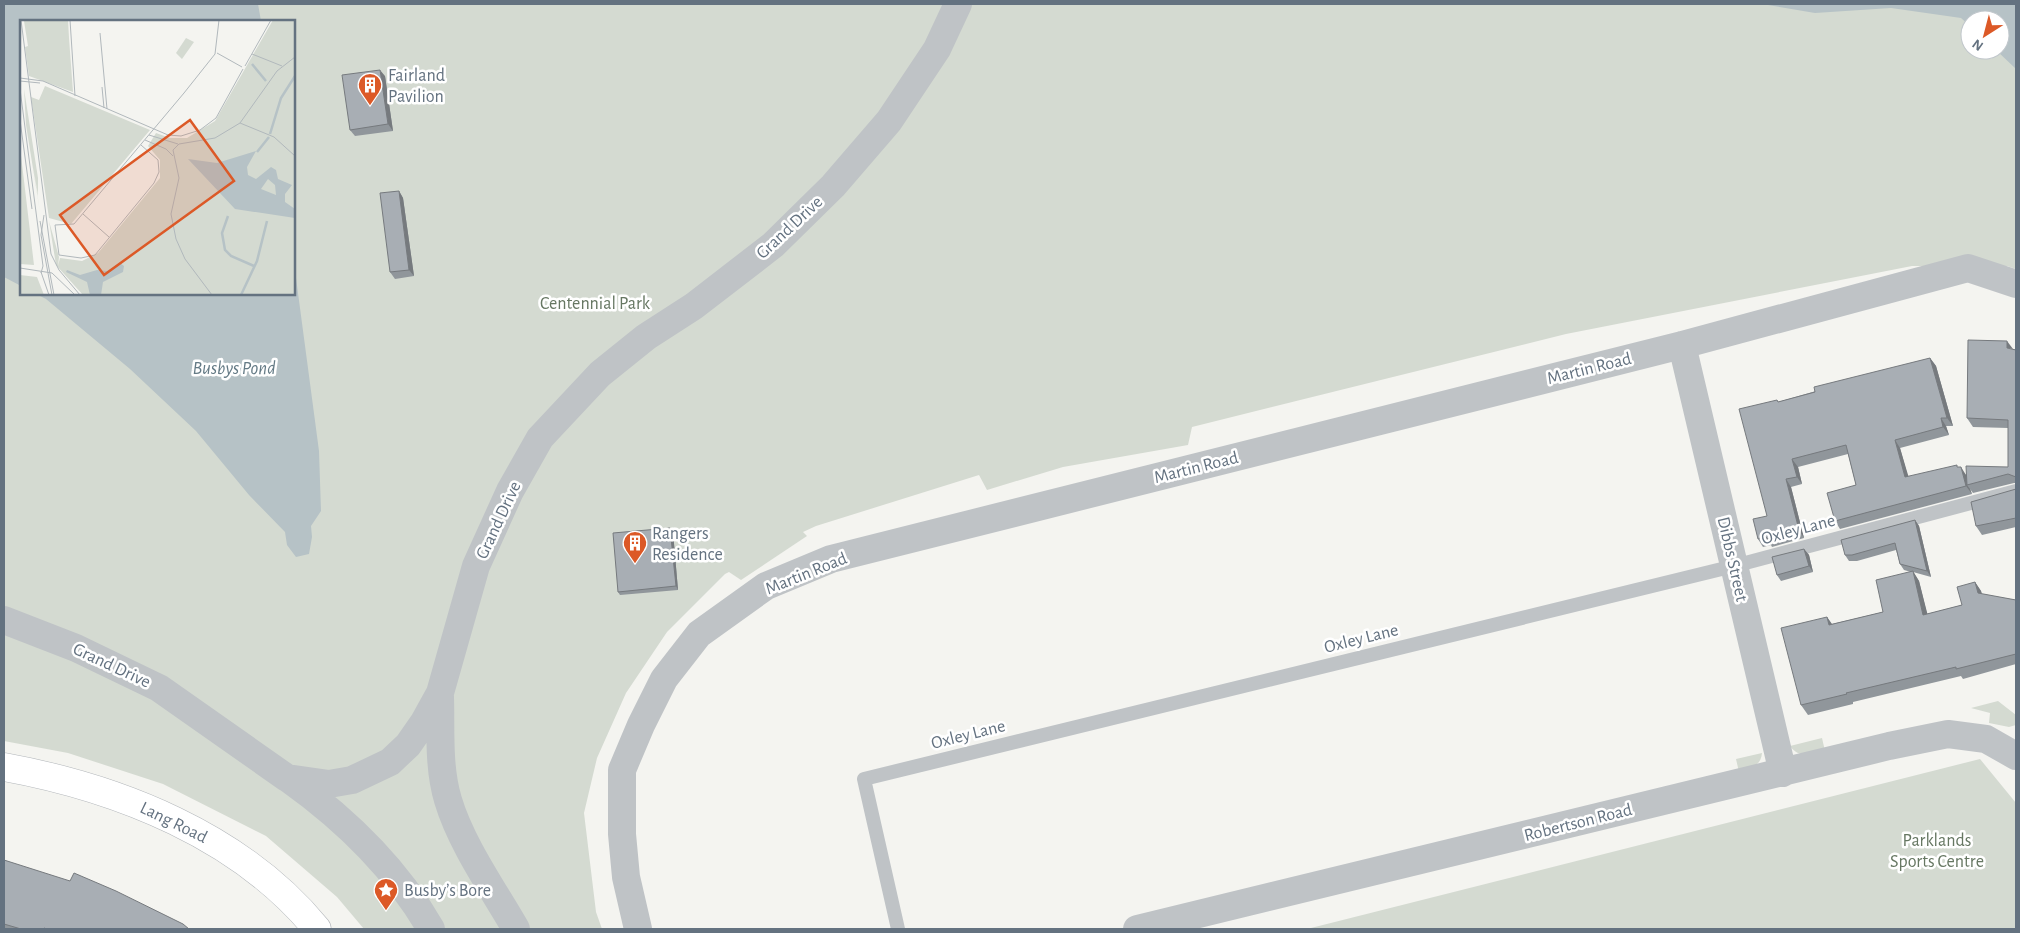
<svg xmlns="http://www.w3.org/2000/svg" width="2020" height="933" font-family="'Alegreya Sans',sans-serif">
	<style>
		.green { fill: #d4dad1; fill-rule: evenodd }
		.water { fill: #b6c2c6 }
		.lines { fill: none; stroke-linecap: round; stroke-linejoin: round }
		.secondary-casing { stroke: #b2b6ba; stroke-width: 29 }
		.lane { stroke: #bfc3c6; stroke-width: 14 }
		.street { stroke: #bfc3c6; stroke-width: 28 }
		.secondary { stroke: #fff; stroke-width: 28 }
		.wall { fill: #90969b }
		.shaded-wall { fill: #767a7e }
		.building { fill: #a8aeb4; stroke: #767a7e }
		.labels { text-anchor: middle; stroke-width: 5; stroke-linejoin: round; paint-order: stroke }
		.poi-label { font-size: 18px; fill: #647280; stroke: #fff; text-anchor: start }
		.street-label { font-size: 18px; fill: #647280; stroke: #fff }
		.park-label { font-size: 18px; fill: #667762; stroke: #fff }
		.water-label { font-size: 19px; font-style: italic; fill: #647a85; stroke: #fff }
		.inset-river { fill: none; stroke: #b6c2c6; stroke-width: 2.5 }
		.inset-road { fill: none; stroke: #b1b8bc; stroke-width: 1 }
		.view { fill: #dc5927; fill-opacity: 0.15; stroke: #dc5927; stroke-width: 2.5 }
		.inset-edge { fill: none; stroke: #647280; stroke-width: 2.5 }
	</style>
	<rect width="100%" height="100%" fill="#f4f4f0"/>
	<!-- green -->
	<path class="green" d="M4,4h2012v265l-9,-3h-95l-346,68 -374,93 -4,18 -125,22 -76,23 -8,-15 -163,51 -13,6 4,4 -66,44 -12,-8 -4,2 -58,58 -41,61 -29,65 -13,55 12,99 6,17h-238l-27,-32 -71,-61 -103,-52 -95,-31 -64,-12zM1970,20h30v30h-30zM21,21h273v273h-273z
		M1998,701l18,14v10l-7,2 -20,-4 1,-10 -19,-5z
		M1822,738l3,13c-13,3 -26,8 -35,-5z
		M1762,753c-1,13 -11,15 -23,19l-3,-13z
		M1980,759l36,44v126h-709z"/>
	<!-- water -->
	<path class="water" d="M4,4h254l3,17h-240v265l-17,-9z
		M1762,4h254v65l-20,-19h4v-30h-30v6l-9,-8 -70,-10 -76,5z
		M294,263l25,188 2,60 -10,15 1,11 -3,17 -13,3 -9,-12 -2,-13 -36,-37 -53,-64 -66,-62 -84,-70 -10,-5h258z"/>
	<g class="lines">
		<!-- secondary casing -->
		<g class="secondary-casing">
			<path id="secondary" d="M4,767c115,21 237,69 313,162"/>
		</g>
		<!-- lane -->
		<path class="lane" d="M898,929l-34,-150 870,-213 282,-75"/>
		<!-- street -->
		<path class="street" d="M1682,345l101,428
			M4,620l72,28 83,40 128,90 42,6 23,-4 38,-18 18,-17 16,-23 16,-29 36,-127 34,-75 30,-53 60,-64 46,-37 48,-31 79,-61 60,-59 56,-65 48,-72 21,-45
			M440,697c1,33 -2,70 8,103 13,44 45,89 68,129
			M289,779c56,40 108,91 142,150
			M638,929l-12,-52 -4,-43v-64l19,-45 23,-46 35,-45 67,-48 65,-27 851,-214 286,-77 48,16
			M1137,929l752,-183 59,-12 38,5 30,17"/>
		<!-- secondary -->
		<use href="#secondary" class="secondary"/>
	</g>
	<!-- wall -->
	<path class="wall" d="M385,76l8,55 -38,5 -5,-6z
		M399,191l4,7 11,78 -19,3 -5,-7z
		M2013,349l3,1v133h-2l-41,10 -3,-4 2,5 -132,35 -5,-8 21,-36 -8,-31 -50,13 4,17 -11,3 13,51 -32,9 -1,-2 -8,2 -5,-8 9,-23 10,-116 1,2 152,-44 6,8 17,60h-7l3,9 -49,13 8,29 50,-10 8,8 1,2 41,-10v-39l-35,-1 -6,-9z
		M2016,488v39l-34,8 -6,-9z
		M1915,520l4,6 12,51 -18,-5 6,9 8,33 35,-9 13,-23 6,9 1,3 34,6v64l-53,15 -2,-3 -108,26v2l-45,11 -7,-10 26,-88 5,7 51,-12 28,-40 -7,-2 -4,-6 -4,-14 -39,11h-8l-4,-6z
		M670,528l3,4 5,58 -58,5 -2,-3z
		M1804,549l5,6 4,17 -32,9 -4,-6z
		M4,860l185,69h-185z"/>
	<!-- shaded-wall -->
	<path class="shaded-wall" d="M380,70l5,6 8,55 -5,-7z
		M399,191l4,7 11,78 -5,-6z
		M2007,341l6,8 -6,-1z
		M1930,358l6,8 17,60 -6,-8z
		M1941,418l5,8 3,9 -6,-8z
		M1895,440l5,8 11,37 -6,-8z
		M1792,459l6,8 4,17 -5,-7z
		M1961,467l5,8 3,10h-2l3,4 2,5 -6,-8z
		M1786,479l5,8 13,51 -5,-8z
		M1915,520l4,6 12,51 -4,-6z
		M670,528l3,4 5,58 -2,-4z
		M1804,549l5,6 4,17 -4,-6z
		M1913,571l6,10 11,43 -7,-9z
		M1975,582l6,9 3,12 -6,-10z
		M1827,617l6,9 -4,-1z"/>
	<!-- building -->
	<path class="building" d="M380,70l8,54 -38,6 -8,-55z
		M399,191l10,79 -19,2 -10,-79z
		M1968,340l39,1v7l9,2v127l-8,-3 -41,11 -1,-19 42,1v-47l-41,-2z
		M1930,358l17,60h-6l2,9 -48,13 10,37 52,-12v2h4l5,19 -131,35 -8,-28 29,-8 -10,-40 -54,14 5,18 -11,2 13,51 -32,9 -1,-2 -8,2 -5,-20 14,-3 -28,-107 38,-9 1,2 37,-10 -1,-5z
		M2016,488v30l-40,8 -5,-24 45,-13z
		M1915,520l12,51 -27,-7 -5,-21 -43,12h-7l-4,-15z
		M670,528l6,58 -58,6 -5,-59z
		M1804,549l5,17 -32,9 -5,-18z
		M1913,571l10,44 39,-10 -5,-18 18,-5 3,11 38,7v54l-60,15v-2l-110,26 1,1 -46,11 -20,-77 46,-11 2,8 54,-13 -7,-32z
		M4,860l66,21 4,-8 42,18 67,33 6,5h-142l-3,-1v1h-23l-17,-5z"/>
	<!-- icons -->
	<defs>
		<g id="building-pin" transform="scale(1.25)"><path d="M0 17L-7.5 6A9.5 9.5 0 1 1 7.5 6Z" fill="#dc5927" stroke="#fff"/><path d="M-4-6H4V6H1V3H-1V6H-4ZM-2.5-4.3h1.7v1.8h-1.7ZM.8-4.3h1.7v1.8H.8ZM-2.5-1h1.7V.8h-1.7ZM.8-1h1.7V.8H.8Z" fill="#fff"/></g>
		<g id="sight-pin" transform="scale(1.25)"><path d="M0 17L-7.5 6A9.5 9.5 0 1 1 7.5 6Z" fill="#dc5927" stroke="#fff"/><path d="M0-6L1.8-2.2L6-1.7L2.9 1.2L3.7 5.4L0 3.3L-3.7 5.4L-2.9 1.2L-6-1.7L-1.8-2.2Z" fill="#fff"/></g>
	</defs>
	<g fill-rule="evenodd">
		<use href="#building-pin" x="370" y="85"/>
		<use href="#building-pin" x="635" y="543"/>
		<use href="#sight-pin" x="386" y="890"/>
	</g>
	<g class="labels">
		<!-- poi labels -->
		<g class="poi-label">
			<text x="388" y="81">Fairland<tspan x="388" dy="21">Pavilion</tspan></text>
			<text x="652" y="539">Rangers<tspan x="652" dy="21">Residence</tspan></text>
			<text x="404" y="896">Busby’s Bore</text>
		</g>
		<!-- street labels -->
		<g class="street-label">
			<text transform="translate(789 227) rotate(-43)" y="6">Grand Drive</text>
			<text transform="translate(1589 368) rotate(-14)" y="6">Martin Road</text>
			<text transform="translate(1196 467) rotate(-14)" y="6">Martin Road</text>
			<text transform="translate(498 520) rotate(-65)" y="6">Grand Drive</text>
			<text transform="translate(1798 529) rotate(-15)" y="6">Oxley Lane</text>
			<text transform="translate(1733 559) rotate(77)" y="6">Dibbs Street</text>
			<text transform="translate(806 573) rotate(-22)" y="6">Martin Road</text>
			<text transform="translate(1361 638) rotate(-14)" y="6">Oxley Lane</text>
			<text transform="translate(112 665) rotate(25)" y="6">Grand Drive</text>
			<text transform="translate(968 734) rotate(-14)" y="6">Oxley Lane</text>
			<text transform="translate(174 822) rotate(26)" y="6">Lang Road</text>
			<text transform="translate(1578 822) rotate(-14)" y="6">Robertson Road</text>
		</g>
		<!-- park labels -->
		<g class="park-label">
			<text x="595" y="309">Centennial Park</text>
			<text x="1937" y="846">Parklands<tspan x="1937" dy="21">Sports Centre</tspan></text>
		</g>
		<!-- water labels -->
		<g class="water-label">
			<text x="234" y="374">Busbys Pond</text>
		</g>
	</g>
	<!-- overview -->
	<g transform="translate(20 20)">
		<rect width="275" height="275" fill="#f4f4f0"/>
		<path d="M48,0l1,18 4,54 -44,-16 -4,-29 3,-1 -4,-25zM253,0h22v275h-212l-27,-30 -7,-44 10,36 -1,9 2,-8 22,3 16,-8 62,-75v-18l-12,-14 8,-13 14,5h17l28,-17zM166,18l8,4 -12,17 -6,-6zM25,66l105,44 -79,94 -22,-6 -18,-121 8,3zM4,69l14,89v18l-5,-30 7,46 -14,-87zM0,127l14,118 -14,-1zM0,255l17,2 7,18h-24z" fill="#d4dad1"/>
		<path d="M236,131l-9,16 1,8 8,4 15,-12 5,3 2,9 14,6 -7,9v8l10,7v9l-60,-9 -47,-50 29,4zM248,159l7,6 1,10 -15,-6zM100,243l4,3 -1,6 -20,10 -2,13h-11l-3,-13 -21,-10 1,-2 13,5 17,-5 10,1z" fill="#b6c2c6" fill-rule="evenodd"/>
		<path class="inset-river" d="M232,44l14,17M250,114l11,-36 14,-22M237,132l12,-15M208,196l-6,17 3,17 6,6 23,10M221,275l16,-34 10,-40"/>
		<path class="inset-road" d="M1,0l30,234 8,16 21,25M50,0l5,76M80,13l7,76M197,33l25,14M232,34l30,12M225,46l26,-46M0,58l23,3 125,54 13,1 19,-6 16,-12 27,-49M0,61l20,2M82,67l2,21M0,69l23,177 -2,7M0,100l12,89M220,103l34,14 21,19M129,115l29,9M125,120l21,9 7,7M121,125l17,15 1,12 -5,11 -59,72 -14,3 -22,-3 -4,-30 19,-1 110,-131 31,-39 4,-34M63,194l26,23M24,195l-3,20 11,60M20,201l14,74M0,248l32,5 23,22M21,252l8,23M192,275l-27,-36 -9,-20 -5,-25 8,-36 -6,-28 6,-6 36,-6 25,-15 37,-52 18,-14"/>
		<path class="view" d="M170,100l44,61 -130,94 -44,-60z"/>
		<rect width="275" height="275" class="inset-edge"/>
	</g>
	<!-- border -->
	<rect width="2020" height="933" fill="none" stroke="#647280" stroke-width="10"/>
	<!-- north arrow -->
	<g transform="translate(1985 35) rotate(216)"><circle r="24" fill="#ffffff" stroke="#c1c7cc"/>
	<path d="M0-4L9 19L0 12L-9 19Z" fill="#dc5927"/>
	<text y="-8" font-size="14" font-weight="bold" text-anchor="middle" fill="#647280">N</text>
	</g>
</svg>
